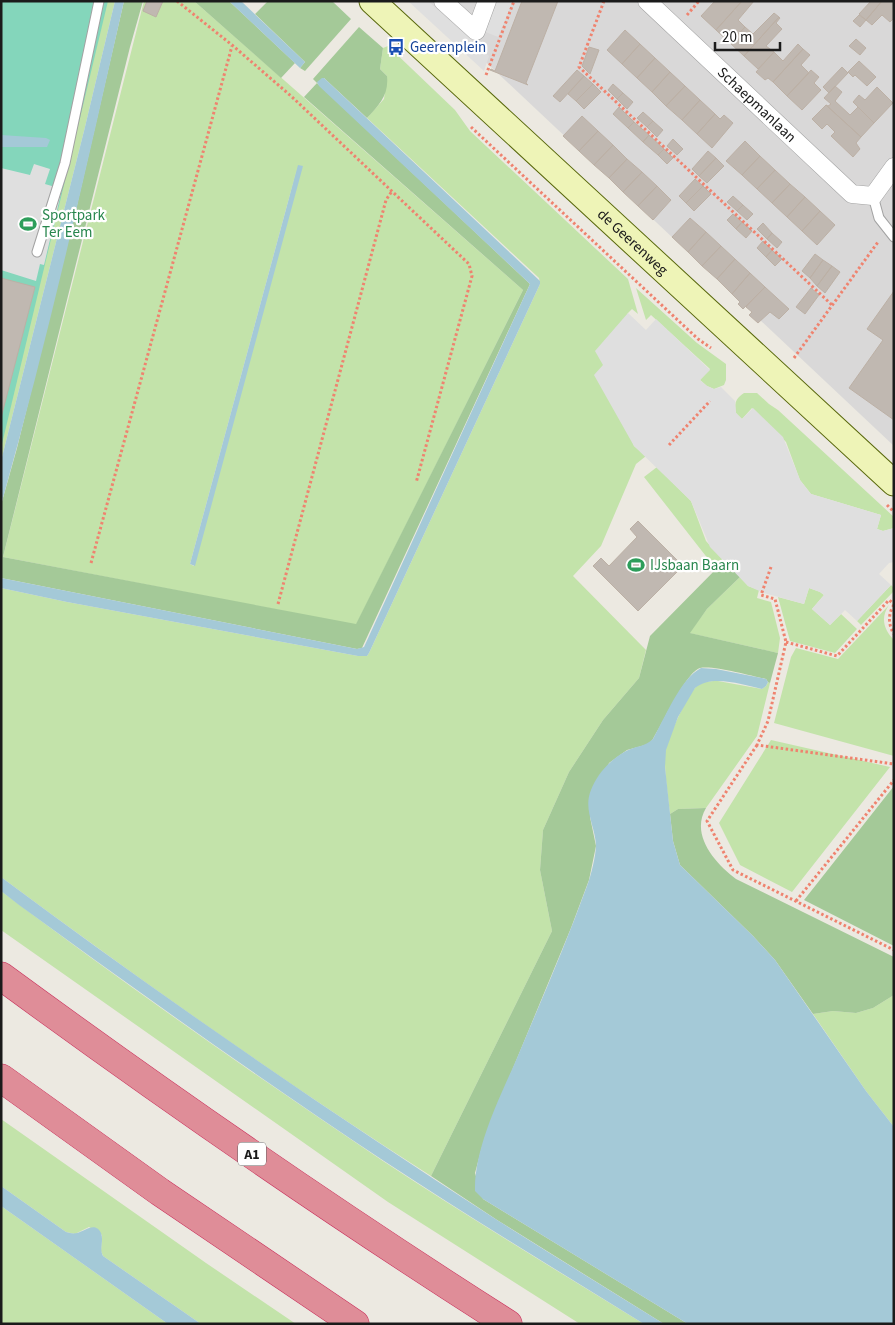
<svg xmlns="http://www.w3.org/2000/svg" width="895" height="1325" font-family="'Source Sans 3',sans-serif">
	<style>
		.residential { fill: #d9d8d8 }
		.grass { fill: #c3e3aa; fill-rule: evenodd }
		.forest { fill: #a4c998 }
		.pitch { fill: #84d6bb }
		.parking { fill: #dfdfdf }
		.water { fill: #a4c9d7 }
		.building { fill: #c0b8b1; stroke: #bcb0a5 }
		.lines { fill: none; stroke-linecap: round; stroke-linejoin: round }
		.lane-casing { stroke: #a2a2a2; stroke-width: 11 }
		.street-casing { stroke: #a2a2a2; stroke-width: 19 }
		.secondary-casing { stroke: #59680c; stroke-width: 27 }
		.highway-casing { stroke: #c9305c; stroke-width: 29 }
		.path { stroke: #ef836f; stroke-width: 3; stroke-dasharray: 2.5 2.5; stroke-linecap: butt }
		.lane { stroke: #fff; stroke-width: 9 }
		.street { stroke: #fff; stroke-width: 18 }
		.secondary { stroke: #eef4b7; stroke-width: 25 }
		.highway { stroke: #df8d98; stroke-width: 28 }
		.labels { text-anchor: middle; stroke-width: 4.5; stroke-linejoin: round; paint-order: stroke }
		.shield { fill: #fff; stroke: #5f5f5f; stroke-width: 1 }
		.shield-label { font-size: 14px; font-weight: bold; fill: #1b1b1b }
		.transit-label { font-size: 15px; fill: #164399; stroke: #fff; text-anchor: start }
		.street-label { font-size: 15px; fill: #1b1b1b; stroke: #fff }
		.leisure-label { font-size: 15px; fill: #27864d; stroke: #fff; text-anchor: start }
	</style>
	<rect width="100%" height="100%" fill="#ece9e1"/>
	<!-- residential -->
	<path class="residential" d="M421,1h473v445z"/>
	<!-- grass -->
	<path class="grass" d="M106,1h9l-31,130 -83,330v-32z
		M144,1h50l329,289 -167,335 -353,-68zM298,165l-104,401 -4,-2z
		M388,46l67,64 15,21 158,148 10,35 -6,-5 -4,4 -25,53 31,80 12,10 -10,8 -35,82 -28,30 73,74 -7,28 -36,42 -34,52 -26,58 -3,40 12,61 -121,245c-147,-94 -290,-195 -430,-299v-289l66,14 291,54h9l2,-3 171,-369 -1,-6 -172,-160 17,-19 3,-23 -7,-7 3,-21z
		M636,288l61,55 29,21v16l-2,5 -10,4 -7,-3 -7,-6 10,-11 -59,-54 -5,5z
		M744,393h13l12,11 9,6 116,107v11l-11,3 -6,-2 4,-14 -70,-21 -11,-14 -14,-38 -34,-34 -10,11 -6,-6c-2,-10 0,-15 8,-20z
		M657,467l34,34 15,40 18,20 -8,8 -72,-92z
		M740,577l8,9 11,4 -2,8 14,4 9,36 -2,15 -89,-20 18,-24z
		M891,585l3,3v3l-33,34 -4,-4z
		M809,588l11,4 4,3 -12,14 18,16 11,-11 16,15 -22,24 -45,-12 -12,-44 26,7z
		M889,605c-9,13 -5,25 5,35v116l-120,-33 17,-66 5,-9 42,11z
		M718,681l44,8 4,-3 2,-4 2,1 -13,53 -51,72 -28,1 -8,5c-2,-20 -6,-41 -5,-61 2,-13 23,-62 34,-69 6,-3 13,-3 19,-3z
		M771,740l119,27 -98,125 -52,-27 -21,-42z
		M1,891c125,94 252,183 382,270 85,56 173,109 261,163h-64l-192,-122 -387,-272z
		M894,995v132l-28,-36 -53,-77 20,-3 23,2 17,-5z
		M1,1119l205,144 90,61h-95l-98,-68 -2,-5 1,-16 -13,-8 -14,7 -9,-2 -65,-46z
		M1,1206l167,118h-167z"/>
	<!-- forest -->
	<path class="forest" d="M124,1h19l-13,46 -127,510 353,67 167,-334 -219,-193 13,-14 -4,-4 46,-52 24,21 -3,21 7,7c2,19 -8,29 -20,42l-43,-40 -7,5 213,201 -168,364 -5,1 -356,-71v-73l16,-57 60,-243z
		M194,1h35l66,62 -14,15z
		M268,1h64l19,18 -46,52 -5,-3 5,-6 -50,-48z
		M724,561l16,16 -33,32 -17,24 88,20 -8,30 -2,-1 -2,-3c-14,-3 -53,-14 -66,-11 -13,3 -39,58 -47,71l-4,5 -22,6 -18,13 -19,54 6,29 -7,34 -18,48 -67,162 -22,57 -7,26 8,26 205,125h-24l-167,-104 -66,-44 121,-245 -12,-61 3,-40 26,-58 34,-52 36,-42 11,-42z
		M894,786v160l-90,-46z
		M706,808c-16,27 9,55 30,71l158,78v38l-21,13 -17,5 -23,-2 -20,3 -38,-54 -22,-24 -73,-71 -7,-24 -3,-27 8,-5z"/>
	<!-- pitch -->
	<path class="pitch" d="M1,1h107l-107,447z"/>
	<!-- parking -->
	<path class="parking" d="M408,1h20l61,55 -5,15z
		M496,1h17l-15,36 -15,-6z
		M34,164l16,5 -5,15 17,5 -18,76 -4,-1 -4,17 -35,-11v-102l29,7z
		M628,313l18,17 10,-11 54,51 -10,10 7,6 7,3 7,-2 14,14 1,12 6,6 11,-11 30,29 17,43 11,14 70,21 -4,14 6,2 11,-3v34l-5,1 -10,11 12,11 -34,36 -12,-11 -15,15 -18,-16 12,-14 -4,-3 -11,-4 -5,16 -40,-11 -16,-7 -38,-39 -19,-46 -57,-55 -40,-71 9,-10 -8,-14z"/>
	<!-- water -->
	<path class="water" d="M115,1h9c-38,169 -76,338 -123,504v-44l83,-330z
		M229,1h12l64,61 -5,6z
		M322,78h2l216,203v3l-171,369 -2,3h-9l-291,-54 -66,-14v-10l356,71 7,-2 166,-363 -211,-198 -2,-4z
		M1,135l45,3 4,2 -3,7h-46z
		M298,165l5,1 -108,400 -5,-2z
		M701,668l15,1 50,10 2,3 -2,4 -4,3c-20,-4 -49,-15 -67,-1l-17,29 -12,33 -1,17 8,74 7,24 73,71 22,24 91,131 28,36v197h-206l-205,-125 -8,-8c-1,-43 25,-94 42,-133 24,-57 49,-114 70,-172 4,-10 9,-31 9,-41 -1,-19 -13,-36 -5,-55 6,-16 20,-31 35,-39 9,-5 19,-4 27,-12 12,-21 27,-60 48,-71z
		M1,877c161,120 327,234 496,343 55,35 111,69 167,104h-20c-87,-54 -175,-107 -260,-163 -124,-82 -245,-169 -365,-256l-18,-14z
		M1,1186l65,46c4,1 7,2 11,1 8,-2 18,-12 24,0 3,8 -2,16 2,23l98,68h-33l-167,-118z"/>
	<!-- building -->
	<path class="building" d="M147,1h16l-7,16 -13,-6z
		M522,1h36l-32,82 2,2 -38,-15 1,-1 4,2z
		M715,1h27l-26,29 -15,-14z
		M742,1h12l-16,19 7,7 -15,16 -14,-13z
		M871,1h11l-16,19 -7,-6z
		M882,1h12v17l-4,4 -8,-7 -10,10 -6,-5z
		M774,13l5,4 -35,39 -14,-13 15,-16 8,7z
		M859,15l7,5 -6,7 -7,-6z
		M779,17l1,1 -4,5 6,6 -16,17 8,6 -16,17 -14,-13z
		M625,30l15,14 -18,20 -15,-14z
		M856,39l10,9 -6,7 -11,-9z
		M640,44l15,14 -18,20 -15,-14z
		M798,44l5,5 -30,33 -5,-4 -3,2 -9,-8 18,-20 9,9z
		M589,47l10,3 -9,24 -8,-8z
		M803,49l7,6 -9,10 8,8 -22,23 -14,-14z
		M655,58l15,14 -18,20 -15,-14z
		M859,61l17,16 -9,9 -12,-11 -2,2 -5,-5z
		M842,67l6,6 -19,20 -6,-6z
		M577,70l7,6 -24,26 -7,-6z
		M811,70l8,7 -5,6 7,7 -19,20 -15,-14z
		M670,72l15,14 -19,20 -14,-14z
		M584,76l9,8 -17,17 -8,-7z
		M593,84l8,8 -17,17 -8,-8z
		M613,84l10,9 -6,6 -9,-9z
		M685,86l15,14 -18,20 -16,-14z
		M835,86l7,6 -7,9 15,14 8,-8 16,16 -13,14 -35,-32 2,1 3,-2 -7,-6z
		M877,87l16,16 -19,20 -21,-21 6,-7 6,5z
		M623,93l10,9 -6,7 -10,-10z
		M700,100l15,14 -18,20 -15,-14z
		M826,105l35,32 -5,6 4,6 -7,8 -22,-21 4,-4 -8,-8 -5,5 -10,-10z
		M619,107l15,15 -6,6 -15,-14z
		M643,112l10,9 -6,6 -10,-9z
		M715,114l5,5 4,-4 9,8 -21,25 -15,-14z
		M582,116l16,15 -19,20 -16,-15z
		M653,121l10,9 -6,7 -10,-10z
		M634,122l15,13 -6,7 -15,-14z
		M598,131l15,14 -19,20 -15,-14z
		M649,135l15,14 -6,6 -15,-13z
		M673,139l10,10 -6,6 -10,-9z
		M745,141l15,15 -18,19 -16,-14z
		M613,145l14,14 -18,19 -15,-13z
		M664,149l9,9 -6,6 -9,-9z
		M708,151l8,7 -17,18 -7,-7z
		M760,156l15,14 -18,19 -15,-14z
		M716,158l8,8 -17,17 -8,-7z
		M627,159l15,13 -19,20 -14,-14z
		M775,170l15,14 -18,19 -15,-14z
		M642,172l15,14 -19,20 -15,-14z
		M695,179l8,7 -17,17 -7,-7z
		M790,184l15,13 -18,20 -15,-14z
		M657,186l14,14 -18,20 -15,-14z
		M703,186l8,8 -17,17 -8,-8z
		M733,196l10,9 -6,6 -10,-9z
		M805,197l15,14 -18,20 -15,-14z
		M743,205l10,9 -6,6 -10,-9z
		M820,211l15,14 -18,20 -15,-14z
		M733,214l9,8 -6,7 -9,-9z
		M690,218l16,14 -18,20 -16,-15z
		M742,222l10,9 -6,7 -10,-9z
		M763,223l9,10 -5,6 -10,-10z
		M706,232l15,14 -19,20 -14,-14z
		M772,233l10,9 -5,6 -10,-9z
		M763,241l9,9 -6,7 -9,-9z
		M721,246l14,13 -18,20 -15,-13z
		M772,250l10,9 -7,7 -9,-9z
		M815,254l8,6 -13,18 -8,-7z
		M735,259l15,14 -18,21 -15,-15z
		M823,260l9,6 -15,20 -7,-8z
		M832,266l8,6 -15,21 -8,-7z
		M750,273l15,14 -22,22 -5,-5 2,-2 -8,-8z
		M1,278l34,9 -34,131z
		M765,287l24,22 -10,10 -9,-7 -12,11 -9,-8 3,-3 -6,-5z
		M811,288l8,7 -14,19 -9,-7z
		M894,291v129l-45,-32 34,-48 -16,-11z
		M638,521l45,45 -45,45 -45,-45 8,-8 8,8 28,-29 -7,-8z"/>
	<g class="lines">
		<!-- lane casing -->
		<g class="lane-casing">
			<path id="lane" d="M873,196l6,22 15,19
				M37,252l28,-89 34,-162"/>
		</g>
		<!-- street casing -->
		<g class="street-casing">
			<g id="street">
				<path d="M443,1l33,30 11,-30"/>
				<path id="s1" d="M647,1l205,193 21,2 21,-29"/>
			</g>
		</g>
		<!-- secondary casing -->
		<g class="secondary-casing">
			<g id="secondary">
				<path id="s2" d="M372,1l522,482"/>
			</g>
		</g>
		<!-- highway casing -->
		<g class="highway-casing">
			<path id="highway" d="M1,976c165,121 334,238 507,348
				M1,1078l159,114 195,132"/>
		</g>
		<!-- path -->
		<path class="path" d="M177,1l55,44 59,51 178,168 3,12 -56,207
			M604,1l-25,66 253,238
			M687,15l12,-14
			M486,75l28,-74
			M471,127l227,212 13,9
			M794,358l84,-116
			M669,445l41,-44
			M887,505l7,7
			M91,563l141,-517
			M771,567l-10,28 14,4 11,43 -18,79 -11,24 137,19
			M278,604l108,-404 6,-9
			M894,605c-6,8 -6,20 0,29
			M786,642l51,14 52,-56 5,4
			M757,745l-50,76 26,49 161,80
			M796,901l98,-121"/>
		<!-- lane -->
		<use href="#lane" class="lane"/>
		<!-- street -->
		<use href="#street" class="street"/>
		<!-- secondary -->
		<use href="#secondary" class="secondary"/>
		<!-- highway -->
		<use href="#highway" class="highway"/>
	</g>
	<!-- icons -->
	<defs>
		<g id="bus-bare" transform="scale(1.35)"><path d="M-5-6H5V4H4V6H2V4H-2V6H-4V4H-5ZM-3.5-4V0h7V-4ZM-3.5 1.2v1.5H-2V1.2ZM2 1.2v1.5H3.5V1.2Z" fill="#1a4fb4" stroke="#fff" stroke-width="2.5" paint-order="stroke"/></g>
		<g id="stadium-bare" transform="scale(1.35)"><path d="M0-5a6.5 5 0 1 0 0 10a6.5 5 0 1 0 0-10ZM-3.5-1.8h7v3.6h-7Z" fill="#2e9e5b" stroke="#fff" stroke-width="2.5" paint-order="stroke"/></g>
	</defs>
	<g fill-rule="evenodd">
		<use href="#bus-bare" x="396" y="47"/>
		<use href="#stadium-bare" x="28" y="224"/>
		<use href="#stadium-bare" x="636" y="565"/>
	</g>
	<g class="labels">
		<!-- shield labels -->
		<rect class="shield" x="238" y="1142.5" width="28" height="23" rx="4"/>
		<g class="shield-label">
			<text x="252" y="1159">A1</text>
		</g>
		<!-- transit labels -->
		<g class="transit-label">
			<text x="410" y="52">Geerenplein</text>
		</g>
		<!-- street labels -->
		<g class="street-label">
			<text dy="5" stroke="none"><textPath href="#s1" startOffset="151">Schaepmanlaan</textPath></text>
			<text dy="5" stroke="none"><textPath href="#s2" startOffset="355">de Geerenweg</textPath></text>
		</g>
		<!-- leisure labels -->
		<g class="leisure-label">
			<text x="42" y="220">Sportpark<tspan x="42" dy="17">Ter Eem</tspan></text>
			<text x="650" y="570">IJsbaan Baarn</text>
		</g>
	</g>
	<!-- border -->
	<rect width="895" height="1325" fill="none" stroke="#1b1b1b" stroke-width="5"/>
	<!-- scale -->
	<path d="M715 42v8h65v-8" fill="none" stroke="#1b1b1b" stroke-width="2.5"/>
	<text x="722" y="42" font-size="15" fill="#1b1b1b" stroke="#ffffff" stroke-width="4" paint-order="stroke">20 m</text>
</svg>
